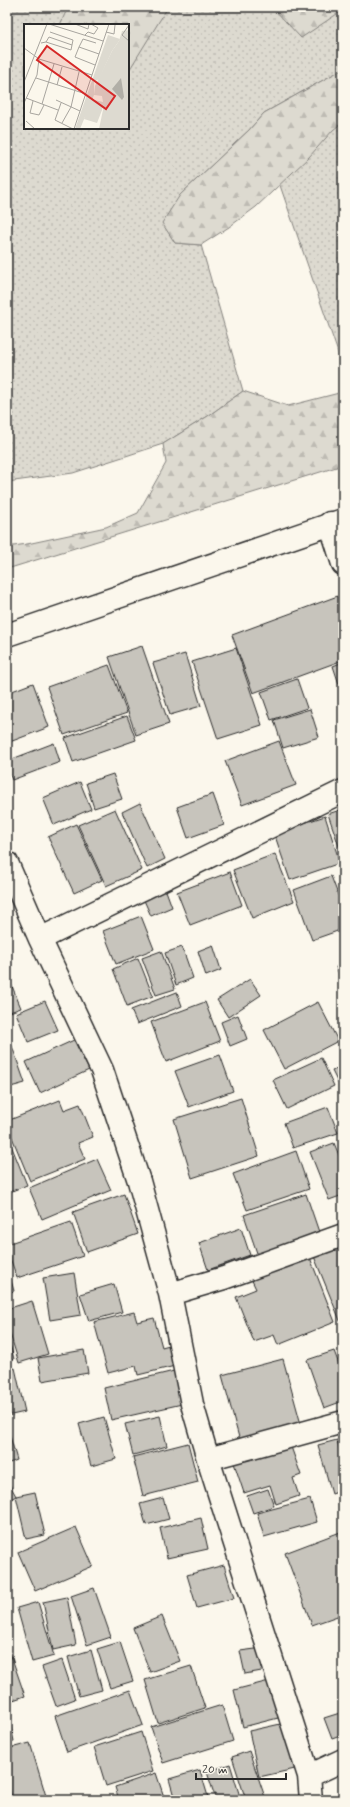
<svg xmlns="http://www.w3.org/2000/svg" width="350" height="1807" font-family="Mynerve,sans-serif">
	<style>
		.grass { fill: url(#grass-dots); stroke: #84827e; fill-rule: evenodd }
		.forest { fill: url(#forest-firs); stroke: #84827e }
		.building { fill: #c7c4bc; stroke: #2b2b2b }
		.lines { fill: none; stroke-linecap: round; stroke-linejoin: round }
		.street-casing { stroke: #2b2b2b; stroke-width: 25 }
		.secondary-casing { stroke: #2b2b2b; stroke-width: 25 }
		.street { stroke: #fbf7ec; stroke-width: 22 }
		.secondary { stroke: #fbf7ec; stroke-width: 22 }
		.inset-road { fill: none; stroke: #a8a59f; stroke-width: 1 }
		.view { fill: #d62828; fill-opacity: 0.15; stroke: #d62828; stroke-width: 2 }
		.inset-edge { fill: none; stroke: #2b2b2b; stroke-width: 2 }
	</style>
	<defs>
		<pattern id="grass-dots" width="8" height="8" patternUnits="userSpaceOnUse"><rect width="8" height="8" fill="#dddad0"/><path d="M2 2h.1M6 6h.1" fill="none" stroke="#bebbb3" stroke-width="1.8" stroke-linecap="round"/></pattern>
		<pattern id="forest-firs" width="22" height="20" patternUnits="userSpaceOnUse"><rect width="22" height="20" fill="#dddad0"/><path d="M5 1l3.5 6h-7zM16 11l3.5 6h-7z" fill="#bebbb3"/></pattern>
	</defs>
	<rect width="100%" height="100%" fill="#fbf7ec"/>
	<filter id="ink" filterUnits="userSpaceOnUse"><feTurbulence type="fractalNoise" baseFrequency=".025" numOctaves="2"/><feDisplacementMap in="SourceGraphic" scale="8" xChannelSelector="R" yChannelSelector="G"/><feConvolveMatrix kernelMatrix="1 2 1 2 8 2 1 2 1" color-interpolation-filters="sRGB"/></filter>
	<g filter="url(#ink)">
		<!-- grass -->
		<path class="grass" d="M7,7h336v62l-79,44 -15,17 -69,65 -5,48 26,2 42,146 -35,25 -45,28 -90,29 -66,9zM25,25h103v103h-103z
			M343,93v274l-85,-245z"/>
		<!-- forest -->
		<path class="forest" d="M68,7h100l-40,65v-47h-68z
			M274,7h69v3l-42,28 -28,-30z
			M343,69v53l-10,8 -24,27 -53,50 -27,20 -28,18 -26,-2 -13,-20 18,-28 69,-65 15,-17z
			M243,391l45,15 55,-14v73l-336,104v-22l20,-3 79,-17 32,-14 28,-50 -3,-19 45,-28z"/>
		<!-- building -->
		<path class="building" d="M343,594v66l-90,33 -21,-58z
			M142,646l27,78 -33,11 -27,-78z
			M236,648l26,77 -44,14 -26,-77z
			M185,654l16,52 -31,9 -17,-52z
			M343,662v34l-10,-30z
			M109,665l18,48 -63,22 -17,-48z
			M297,679l10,29 -36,12 -10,-28z
			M33,683l16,44 -42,16v-50z
			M310,709l9,28 -36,11 -9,-28z
			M127,716l9,24 -63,22 -8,-24z
			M279,741l17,44 -54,20 -17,-44z
			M54,743l6,19 -48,18 -5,-12v-7z
			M113,774l9,25 -28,9 -8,-25z
			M80,782l11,27 -37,16 -11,-27z
			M213,794l11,31 -36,13 -11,-31z
			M140,803l25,56 -18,9 -25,-56z
			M115,809l27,61 -36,16 -28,-61z
			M343,809v49l-15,-44z
			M325,816l15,47 -50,17 -16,-47z
			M76,824l26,56 -28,13 -26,-56z
			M275,854l19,47 -42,17 -19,-48z
			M230,872l12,33 -52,20 -13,-33z
			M331,876l12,32v21l-31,11 -18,-50z
			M165,888l7,19 -21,9 -8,-18z
			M141,916l13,33 -38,15 -13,-33z
			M213,945l8,25 -15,6 -8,-25z
			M182,947l11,31 -17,7 -11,-32z
			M161,951l14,38 -19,6 -14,-37z
			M138,958l15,38 -26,10 -14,-37z
			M343,964v20l-7,-17z
			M7,974l14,34 -14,5z
			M250,979l11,16 -33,22 -11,-17z
			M177,992l5,14 -45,18 -6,-14z
			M45,1001l13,29 -30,12 -12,-29z
			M205,1002l15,39 -54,21 -15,-40z
			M318,1002l20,39 -54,28 -20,-39z
			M238,1015l9,24 -17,7 -9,-24z
			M7,1032l18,51 -18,5z
			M74,1040l15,30 -49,23 -14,-31z
			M220,1055l13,36 -44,16 -14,-36z
			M321,1058l13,28 -47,23 -14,-29z
			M343,1066v27l-11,-22z
			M241,1098l18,58 -67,22 -18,-59z
			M60,1100l4,10 16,-6 13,33 -15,6 7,16 -55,22 -23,-56v-4z
			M328,1107l10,26 -45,15 -9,-25z
			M7,1135l20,50 -20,8z
			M334,1143l9,22v30l-14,5 -19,-48z
			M296,1151l13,38 -62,21 -14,-36z
			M97,1159l14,31 -69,29 -13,-31z
			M124,1194l14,40 -51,18 -14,-40z
			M306,1194l14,41 -62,21 -14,-41z
			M71,1222l12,34 -66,22 -10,-29v-5z
			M241,1228l9,27 -42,15 -9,-27z
			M343,1242v80l-2,1 -28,-69z
			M307,1250l28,72 -57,23 -4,-10 -20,7 -18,-45 20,-8 -8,-17z
			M7,1266l7,25 -7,2z
			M74,1273l7,42 -31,5 -7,-42z
			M114,1284l8,28 -33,9 -9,-27z
			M32,1301l16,53 -29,9 -12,-39v-15z
			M134,1312l3,10 17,-4 8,29 7,-2 6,21 -37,9 -2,-9 -28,7 -14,-51z
			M7,1333l7,26 -7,3z
			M84,1350l4,23 -46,8 -4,-23z
			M334,1351l9,24v26l-19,7 -17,-48z
			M283,1359l19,69 -61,17 -19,-70z
			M15,1368l10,44 -18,4v-46z
			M174,1371l8,33 -71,16 -7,-32z
			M160,1416l7,30 -34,9 -8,-31z
			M104,1417l12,42 -25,7 -12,-42z
			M7,1426l10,34 -10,4z
			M337,1440l6,22v28l-11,4 -14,-49z
			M188,1443l10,39 -55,14 -10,-39z
			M290,1444l11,31 -8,3 6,18 -23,8 -6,-19 -26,8 -10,-30z
			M7,1480l9,16 -9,5z
			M268,1489l6,17 -21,7 -6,-17z
			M35,1492l10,43 -19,4 -10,-43z
			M163,1498l6,21 -23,6 -6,-21z
			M310,1499l7,23 -53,15 -7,-24z
			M201,1518l7,31 -41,9 -7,-30z
			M76,1527l17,39 -58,25 -17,-39z
			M343,1531v83l-31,11 -27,-72z
			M224,1565l10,33 -37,10 -10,-33z
			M94,1588l17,49 -24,8 -16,-49z
			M67,1597l9,48 -23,5 -10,-48z
			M38,1602l16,54 -22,6 -15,-54z
			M162,1616l18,45 -30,11 -17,-44z
			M120,1642l13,39 -23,7 -13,-39z
			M7,1644l18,52 -18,6z
			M263,1648l4,22 -22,4 -5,-23z
			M91,1650l11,40 -23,6 -11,-39z
			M62,1660l13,39 -19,7 -14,-39z
			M191,1666l14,42 -47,15 -13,-43z
			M273,1680l9,37 -39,10 -9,-37z
			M130,1690l13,35 -76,27 -12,-36z
			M222,1705l11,36 -70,22 -12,-36z
			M343,1712v23l-11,4 -8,-21z
			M10,1723l4,18 -7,2v-19z
			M285,1723l10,46 -36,8 -10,-46z
			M141,1732l12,39 -47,15 -12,-39z
			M30,1743l16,53 -13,4h-20l-6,-18v-33z
			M249,1751l17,49h-20l-14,-43z
			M230,1764l11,36h-25l-9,-28z
			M200,1770l9,30h-34l-6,-21z
			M156,1773l9,27h-46l-4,-13z"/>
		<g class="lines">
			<!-- street casing -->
			<g class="street-casing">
				<path id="street" d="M330,523l13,41
					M7,863l33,76 62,131 37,111 31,113 22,110 16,55 101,317 2,24
					M40,939l303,-148
					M170,1294l54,-16 119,-43
					M208,1459l135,-37
					M309,1776l34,-16"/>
			</g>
			<!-- secondary casing -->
			<g class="secondary-casing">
				<path id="secondary" d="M7,635l336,-115"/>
			</g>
			<!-- street -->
			<use href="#street" class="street"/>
			<!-- secondary -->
			<use href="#secondary" class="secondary"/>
		</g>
	</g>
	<!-- overview -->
	<g transform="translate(24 24)">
		<rect width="105" height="105" fill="#fbf7ec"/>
		<path d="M105,6v99h-30l5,-24 -7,18 -13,-4 6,-20 13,3 -1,-6 -8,-1 1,-9 17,-35 7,-10 3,-10z" fill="#dddad0"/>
		<path d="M84,11l12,4 -1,2 -7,10 -13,28 -5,3v13l-14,34h-5z" fill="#dddad0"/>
		<path d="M97,54l3,19 -2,3 -10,-11z" fill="#b1afa7"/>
		<path class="inset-road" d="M25,0l54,17M51,0l13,5 1,-5M105,1l-7,10 7,6M82,8l8,2 1,-9M61,11l3,-3 6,2 4,-6 -7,-4M22,18l3,-5 23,8M17,19l5,-1 25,8 2,-10 -23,-8M55,23l4,-8 13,4M0,24l15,11 53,16M71,41l-20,-8 4,-10 20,7M12,54l50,16M0,58l23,-58M33,61l5,-18M2,74l32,12M32,76l24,11M9,77l-3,12 9,2 5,-10M0,79l13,-28 2,-16M37,79l-6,17 18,9M18,80l12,-40M2,97l9,8M38,99l9,-16 8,-35M50,105l35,-105"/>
		<path class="view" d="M23,22l68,50 -9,13 -69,-49z"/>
		<rect width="105" height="105" class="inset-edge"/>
	</g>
	<!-- margin -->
	<rect width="350" height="1807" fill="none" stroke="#fbf7ec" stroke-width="24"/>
	<rect x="12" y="12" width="326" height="1783" fill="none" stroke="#2b2b2b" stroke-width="1.5" filter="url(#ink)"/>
	<!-- scale -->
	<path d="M196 1773v6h90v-6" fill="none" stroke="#2b2b2b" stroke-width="2"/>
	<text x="202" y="1773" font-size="12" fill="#2b2b2b" stroke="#fbf7ec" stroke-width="3" paint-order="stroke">20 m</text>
</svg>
